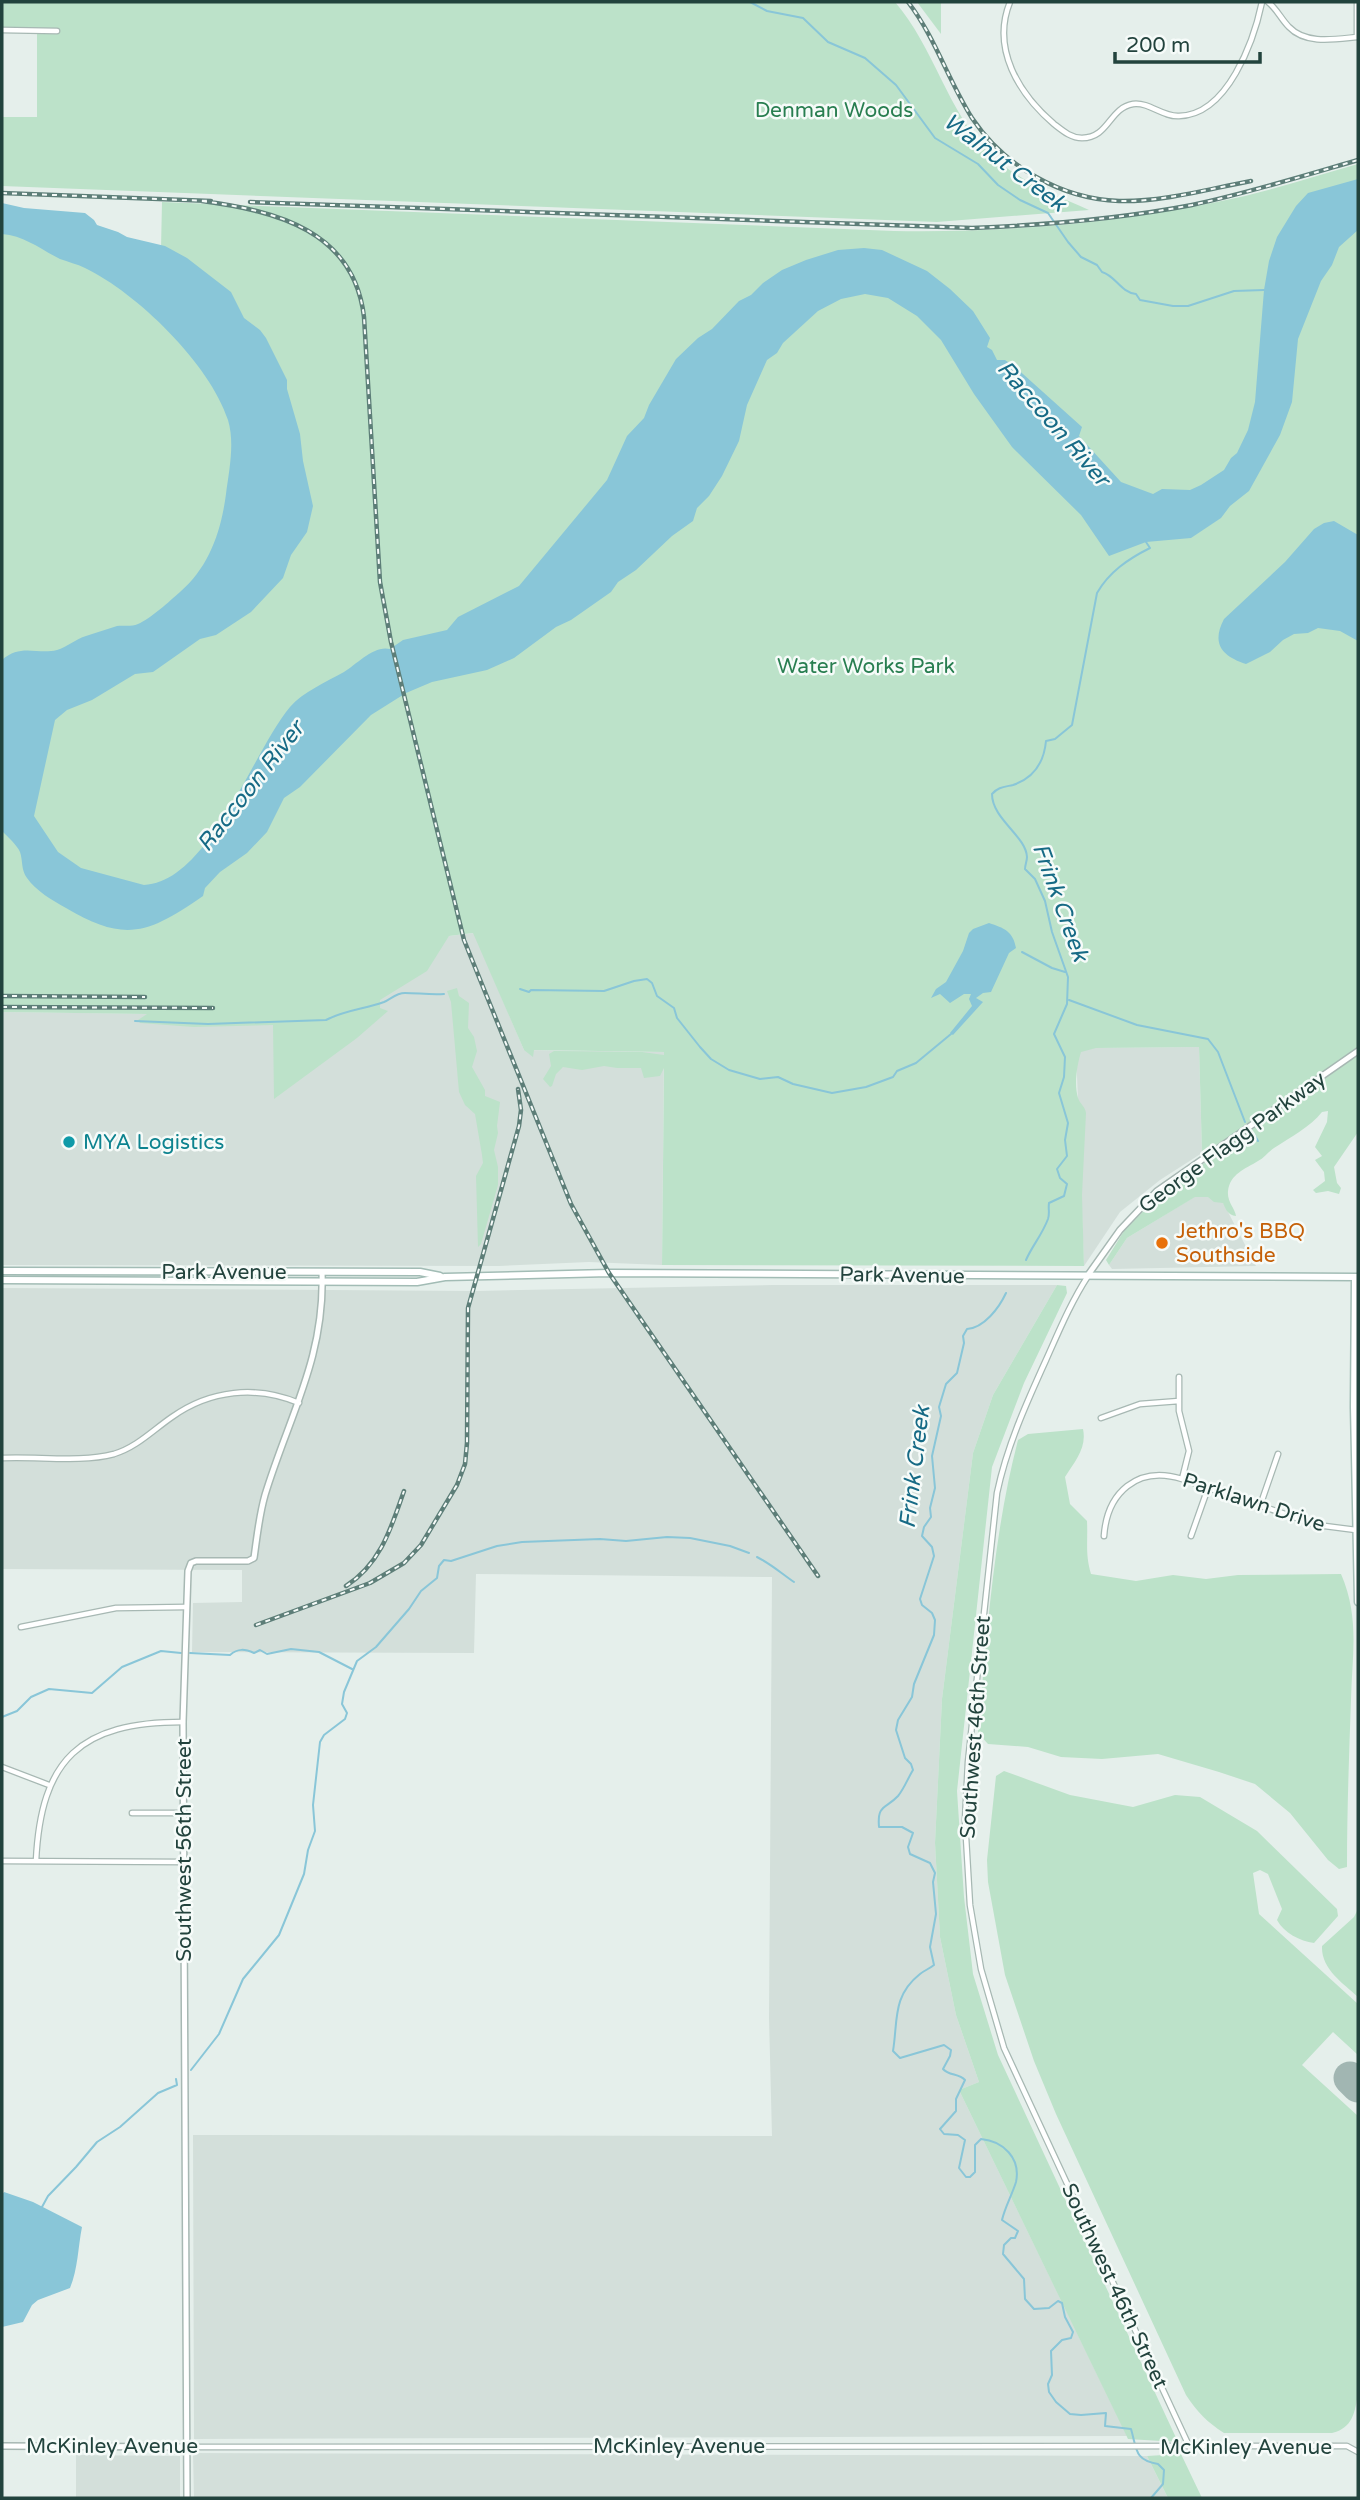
<svg xmlns="http://www.w3.org/2000/svg" width="1360" height="2500" font-family="'Varela Round',sans-serif">
	<style>
		.built { fill: #d3dfda }
		.green { fill: #bce2c9 }
		.water { fill: #89c6d8 }
		.lines { fill: none; stroke-linecap: round; stroke-linejoin: round }
		.stream { stroke: #89c6d8; stroke-width: 2 }
		.runway { stroke: #a1b6b2; stroke-width: 33 }
		.minor-casing { stroke: #a7b8b3; stroke-width: 7 }
		.tertiary-casing { stroke: #a7b8b3; stroke-width: 8 }
		.secondary-casing { stroke: #a2bcb5; stroke-width: 9 }
		.minor { stroke: #fff; stroke-width: 4.5 }
		.tertiary { stroke: #fff; stroke-width: 5 }
		.secondary { stroke: #fff; stroke-width: 6 }
		.rail-casing { stroke: #5d7e78; stroke-width: 4.5 }
		.rail { stroke: #f6fbf9; stroke-width: 2; stroke-dasharray: 5; stroke-linecap: butt }
		.culture-dot { fill: #0f9aa8; stroke: #f6fbf9; stroke-width: 2.5 }
		.food-dot { fill: #e8710a; stroke: #f6fbf9; stroke-width: 2.5 }
		.labels { text-anchor: middle; stroke-width: 5; stroke-linejoin: round; paint-order: stroke }
		.park-label { font-size: 21px; fill: #287e50; stroke: #f6fbf9 }
		.culture-label { font-size: 21px; fill: #0d838f; stroke: #f6fbf9; text-anchor: start }
		.street-label { font-size: 21px; fill: #22433d; stroke: #f6fbf9 }
		.food-label { font-size: 21px; fill: #c56008; stroke: #f6fbf9; text-anchor: start }
		.water-label { font-size: 23px; font-style: italic; fill: #166a85; stroke: #f6fbf9 }
	</style>
	<rect width="100%" height="100%" fill="#e5efeb"/>
	<!-- built -->
	<path class="built" d="M474,933l50,117 140,2 -2,213 -73,-3 -90,4 -497,-1v-253l302,4 145,-80z
		M1199,1047l3,106 -42,27 -40,32 -36,54 -8,-218z
		M1214,1185l42,81 -144,3 -3,-4 18,-27z
		M772,1285h285l-64,110 -20,58 -31,246 -7,144 5,94 16,78 23,67 -20,8 168,346 -933,3 -1,-304 579,1 -3,-118 3,-441 -296,-3 -2,79 -282,-1 1,-49 49,-1v-32l-240,-1v-281l475,3z
		M193,2453l954,3 21,42h-974z
		M76,2455l104,1v42h-104z"/>
	<!-- green -->
	<path class="green" d="M2,2h893c39,45 52,109 95,152 28,27 64,40 99,56l-152,12 -935,-36v-69h35v-89l-35,-1z
		M917,2h24v33v-1z
		M1358,164v883l-125,88 -31,18 -3,-106 -103,1 -15,4c-4,13 -7,32 -3,46 2,6 7,8 8,15l-4,82 2,71 -422,-1 2,-197 -4,8 -16,2 -3,-10h-24l-13,-2 -22,4 -19,-3 -7,7 -4,12 -2,1 -7,-8 8,-13 -2,-12 5,-3 88,1 22,3v-3l-130,-2 -1,7 -9,-7 -51,-117 -24,3 -22,35 -47,29v8l8,3 -31,27 -83,61 -1,-74 -79,2 -54,-4 -2,-3 9,-6 -145,-2v-788l158,72 2,-94 732,29c118,2 236,-9 351,-35 38,-9 76,-22 113,-32z
		M457,988l2,8 10,7 -1,25 6,9 3,14 -5,16 13,23v6l15,6 -3,24 1,7 -4,17 4,17v18l-17,59 -3,3 -2,-71 7,-13 -1,-8 -7,-41 -10,-9 -6,-13 -8,-90 -4,-11z
		M1358,1055v77l-24,35 3,16 4,5 -2,6 -11,-3 -12,2 -3,-3 12,-9 -1,-9 -9,-12 7,-4 -7,-9 12,-25 1,-11 -6,1c-12,15 -31,25 -48,36 -6,4 -10,10 -16,13 -13,8 -28,13 -30,30 -1,11 7,17 8,25 -8,-1 -10,-6 -13,-13l-9,-1 -6,-5h-13l-68,41 -18,27 -3,-5 18,-29 35,-36z
		M1057,1285l9,1 1,7 -43,90 -32,84 -35,324 7,106 9,77 25,81 180,387 -50,-3 -169,-349 20,-8 -23,-67 -16,-78 -5,-94 7,-144 31,-246 20,-58z
		M1083,1429c4,19 -8,32 -18,48l5,27 17,17c1,21 -2,32 4,53l45,7 37,-6 33,4 32,-4 103,-1c19,44 11,81 10,126 -2,56 -4,111 -4,167l-8,2 -11,-9 -38,-47 -35,-29 -36,-12 -61,-18 -56,5 -41,-2 -33,-10 -40,-3 -10,-11c9,-98 15,-197 40,-293l10,-6z
		M1004,1771l66,24 63,12 42,-12 25,2 57,34 80,78 1,7 -24,27c-14,-2 -30,-10 -37,-23l5,-11 -14,-35 -8,-4 -7,3 6,41 99,90v51l-25,-23 -31,33 56,51v277c-3,19 -5,35 -26,40h-108c-17,-11 -27,-21 -38,-38l-130,-281 -22,-53 -29,-86 -17,-93 -1,-22 9,-84z
		M1358,1909v88c-15,-14 -37,-28 -36,-51l32,-29z
		M1181,2454l21,44h-34l-21,-42z"/>
	<!-- water -->
	<path class="water" d="M1358,179v51l-19,17 -7,18 -11,16 -23,58 -6,63 -12,33 -31,56 -19,15 -9,12 -30,20 -45,4 -37,14 -28,-41 -69,-68 -38,-53 -33,-54 -24,-24 -29,-18 -23,-4 -24,5 -23,12 -35,32 -6,10 -10,7 -20,45 -8,36 -17,35 -13,20 -12,12 -4,13 -21,15 -36,34 -18,12 -7,10 -40,28 -15,7 -42,31 -27,12 -55,12 -26,11 -35,22 -71,72 -16,11 -17,34 -20,21 -27,19 -15,16 -2,8c-55,38 -78,47 -137,12 -14,-8 -30,-17 -39,-30 -6,-8 -4,-17 -7,-26 -3,-7 -12,-15 -17,-20l-1,-172c19,-17 35,-5 55,-10 10,-3 19,-11 29,-14 10,-3 21,-7 31,-10 6,-1 14,1 21,-2 12,-5 32,-23 42,-32 29,-25 41,-60 46,-98 3,-23 9,-51 2,-74 -18,-56 -91,-127 -143,-152 -8,-4 -17,-6 -25,-9 -20,-10 -35,-23 -58,-25v-31l22,5 61,5 9,7 3,5 21,7 9,5 38,9 22,12 44,34 13,26 16,12 6,8 21,42v9l13,45 3,27 10,45 -6,26 -16,23 -8,23 -32,34 -35,23 -16,4 -47,33 -18,2 -43,26 -25,10 -12,10 -21,96 24,36 23,16 63,17c65,-3 109,-134 146,-178 13,-15 36,-25 54,-35 13,-8 30,-27 46,-23l13,-9 44,-10 11,-13 61,-31 88,-106 20,-44 17,-18 5,-13 27,-46 22,-21 14,-9 27,-28 12,-6 12,-12 19,-13 24,-10 32,-10 26,-2 18,2 45,21 23,18 23,22 17,27 -3,9 5,3 5,10h8l9,6 68,61 -3,9 42,46 32,12 9,-5 28,1 11,-5 23,-15 7,-12 6,-5 11,-23 7,-28 9,-112 5,-29 8,-24 19,-31 12,-13z
		M1334,521l24,14v106l-18,-10 -22,-3 -10,5 -14,1 -11,6 -13,12 -24,12c-24,-8 -35,-20 -22,-45l61,-57 29,-33 10,-6z
		M989,923c15,5 24,8 27,25l-7,5 -18,39 -8,1 -7,5 7,4 -30,33 -3,-2 22,-27 -3,-7 2,-5h-7l-14,9 -10,-9 -9,4 5,-9 10,-7 17,-31 6,-18 4,-4z
		M4,2192l29,10 49,25c-4,20 -4,42 -12,61l-32,12 -6,5 -9,17 -21,5v-132z"/>
	<g class="lines">
		<!-- stream -->
		<path class="stream" d="M750,2l17,9 36,7 25,24 37,16 31,27 39,53 43,26 20,21 22,15 28,13 20,29 13,15 16,8 5,7c14,4 18,20 34,22l4,6 33,6h15l46,-15 30,-1
			M1022,952l30,16 13,4
			M520,989l9,3 2,-2 73,1 30,-10 13,-2 5,4 5,13 17,12 3,10 23,29 11,12 18,11 31,9 18,-2 15,7 39,9 34,-6 27,-10 4,-6 19,-8 35,-29
			M1069,1000l68,25 71,14 10,13 27,70
			M135,1021l73,3 118,-4c19,-10 39,-11 58,-18 7,-3 12,-9 21,-9 12,0 26,2 39,1
			M1254,1134l4,7
			M1026,1260c6,-14 16,-25 22,-41 2,-6 0,-10 1,-16l15,-7 3,-12 -7,-6 -3,-9 10,-13 -2,-16 3,-17 -9,-30 5,-16 1,-20 -11,-23 13,-30 1,-27 -16,-45 -7,-31 -10,-22 -10,-10c0,-4 2,-8 2,-12 -1,-21 -35,-38 -35,-63 6,-7 12,-7 21,-9 21,-7 31,-23 33,-44l9,-2 17,-14 25,-132c12,-21 31,-34 53,-45l-4,-6
			M1006,1293c-7,15 -22,35 -39,36l-4,7 1,7 -7,30 -11,11 -7,23 2,9 -9,40 3,32 -5,20 1,9 -7,10 -2,9 10,11 2,9 -14,43 2,6 10,8 3,7 -1,15 -20,49 -2,13 -14,23 -2,10 9,28 6,6 2,6c-5,8 -9,19 -15,26 -12,13 -21,8 -19,31h23l11,6 -5,14 2,7 20,9 5,10 -2,9 3,32 -6,33 4,18c-5,4 -9,5 -14,9 -28,22 -22,47 -27,77l7,7 44,-13 7,5 -1,6 -7,13c6,7 16,4 22,11l-9,19v12l-16,18 4,5 14,1 7,5 -6,28 7,9h4l5,-5v-27l6,-6c22,2 40,19 35,43 -4,13 -11,25 -14,38l16,11 -3,7h-4l-7,7 -1,9 21,25 1,20 9,10 15,-1 9,-7 4,2 3,14 8,15 -2,6 -9,2 -11,11 1,24 -4,9 1,8 7,10 14,12 11,1 25,-2 -1,13 26,3c6,20 3,31 27,35l6,6 -1,14 -12,14
			M757,1557c14,7 24,16 37,25
			M190,1653l40,2c8,-7 15,-6 24,-2l6,-3 7,4 24,-5 28,3 33,17
			M2,1717l15,-6 14,-14 18,-8 43,4 30,-26 39,-16 20,2
			M191,2070l28,-36 24,-55 36,-44 25,-61 4,-24 7,-19 -2,-26 7,-63 4,-7 21,-16 2,-6 -5,-9 2,-12 13,-31 19,-14 33,-38 12,-18 16,-13 2,-12 5,-6 7,1 46,-15 25,-4 78,-3 26,2 41,-4 23,1 40,8 19,7
			M42,2207l6,-11 28,-29 21,-25 23,-15 38,-34 19,-8 -1,-6"/>
		<!-- runway -->
		<path class="runway" d="M1350,2078l8,8"/>
		<!-- minor casing -->
		<g class="minor-casing">
			<path id="minor" d="M1010,2c-19,47 9,92 44,122 9,7 17,14 28,14 27,0 27,-30 51,-34 17,-2 29,13 46,12 49,-1 75,-76 83,-114
				M1268,2c9,7 13,17 21,25 17,18 47,12 69,10
				M2,30l55,1
				M1357,37v-35
				M1088,1276c-17,26 -29,55 -42,84 -20,44 -39,86 -49,133l-29,269 -3,58 5,85 11,64 23,79 186,400
				M1179,1377v34l10,40 -7,28
				M1101,1418l39,-14 39,-3
				M2,1458c35,-2 78,5 112,-4 23,-7 39,-24 58,-37 38,-27 84,-32 127,-14
				M1260,1506l18,-52
				M1104,1536c3,-43 33,-71 78,-57l135,46 39,5
				M1191,1536l17,-48
				M21,1627l95,-19 70,-1
				M2,1767l47,18
				M132,1813h52
				M2,1861l183,1
				M36,1861c5,-102 44,-139 147,-139
				M186,2447l1161,-1 11,6"/>
		</g>
		<!-- tertiary casing -->
		<g class="tertiary-casing">
			<path id="tertiary" d="M1088,1275l32,-45 37,-39 201,-140
				M2,2446l184,1
				M187,2498l-4,-776 5,-151 3,-8 5,-2h52l6,-3c3,-21 5,-42 11,-63 24,-79 60,-137 57,-223"/>
		</g>
		<!-- secondary casing -->
		<g class="secondary-casing">
			<path id="secondary" d="M2,1271l418,1 20,4
				M1355,1277l-1,130 4,195
				M2,1280l415,2 28,-5 164,-4 749,4"/>
		</g>
		<!-- minor -->
		<use href="#minor" class="minor"/>
		<!-- tertiary -->
		<use href="#tertiary" class="tertiary"/>
		<!-- secondary -->
		<use href="#secondary" class="secondary"/>
		<!-- rail casing -->
		<g class="rail-casing">
			<path id="rail" d="M908,2c27,35 40,78 64,116 32,48 89,81 147,83 44,1 89,-12 132,-20
				M2,193l209,8
				M202,201c75,10 152,30 162,116l16,265 11,60 73,298 107,264 38,69 209,303
				M250,202l722,26c74,-3 147,-9 220,-23 56,-12 111,-29 166,-45
				M2,996l143,1
				M2,1007l211,1
				M346,1586c35,-23 45,-58 58,-95
				M256,1625l114,-42 34,-20 17,-18 36,-60 8,-21 2,-21 1,-135 51,-182 2,-16 -3,-21"/>
		</g>
		<!-- rail -->
		<use href="#rail" class="rail"/>
	</g>
	<!-- markers -->
	<circle class="culture-dot" cx="69" cy="1142" r="7"/>
	<circle class="food-dot" cx="1162" cy="1243" r="7"/>
	<g class="labels">
		<!-- park labels -->
		<g class="park-label">
			<text x="834" y="117">Denman Woods</text>
			<text x="866" y="673">Water Works Park</text>
		</g>
		<!-- culture labels -->
		<g class="culture-label">
			<text x="83" y="1149">MYA Logistics</text>
		</g>
		<!-- street labels -->
		<g class="street-label">
			<text transform="translate(1232 1142) rotate(-36)" y="7">George Flagg Parkway</text>
			<text x="224" y="1279">Park Avenue</text>
			<text transform="translate(902 1275) rotate(1)" y="7">Park Avenue</text>
			<text transform="translate(1254 1502) rotate(18)" y="7">Parklawn Drive</text>
			<text transform="translate(975 1727) rotate(-86)" y="7">Southwest 46th Street</text>
			<text transform="translate(184 1850) rotate(-90)" y="7">Southwest 56th Street</text>
			<text transform="translate(1115 2286) rotate(65)" y="7">Southwest 46th Street</text>
			<text x="112" y="2453">McKinley Avenue</text>
			<text x="679" y="2453">McKinley Avenue</text>
			<text x="1246" y="2454">McKinley Avenue</text>
		</g>
		<!-- food labels -->
		<g class="food-label">
			<text x="1176" y="1238">Jethro's BBQ<tspan x="1176" dy="24">Southside</tspan></text>
		</g>
		<!-- water labels -->
		<g class="water-label">
			<text transform="translate(1005 162) rotate(37)" y="8">Walnut Creek</text>
			<text transform="translate(1054 423) rotate(49)" y="8">Raccoon River</text>
			<text transform="translate(250 786) rotate(-52)" y="8">Raccoon River</text>
			<text transform="translate(1061 902) rotate(70)" y="8">Frink Creek</text>
			<text transform="translate(914 1467) rotate(-83)" y="8">Frink Creek</text>
		</g>
	</g>
	<!-- border -->
	<rect width="1360" height="2500" fill="none" stroke="#22433d" stroke-width="7"/>
	<!-- scale -->
	<path d="M1115 52v10h145v-10" fill="none" stroke="#22433d" stroke-width="3.5"/>
	<text x="1126" y="52" font-size="21" fill="#22433d" stroke="#f6fbf9" stroke-width="5" paint-order="stroke">200 m</text>
</svg>
